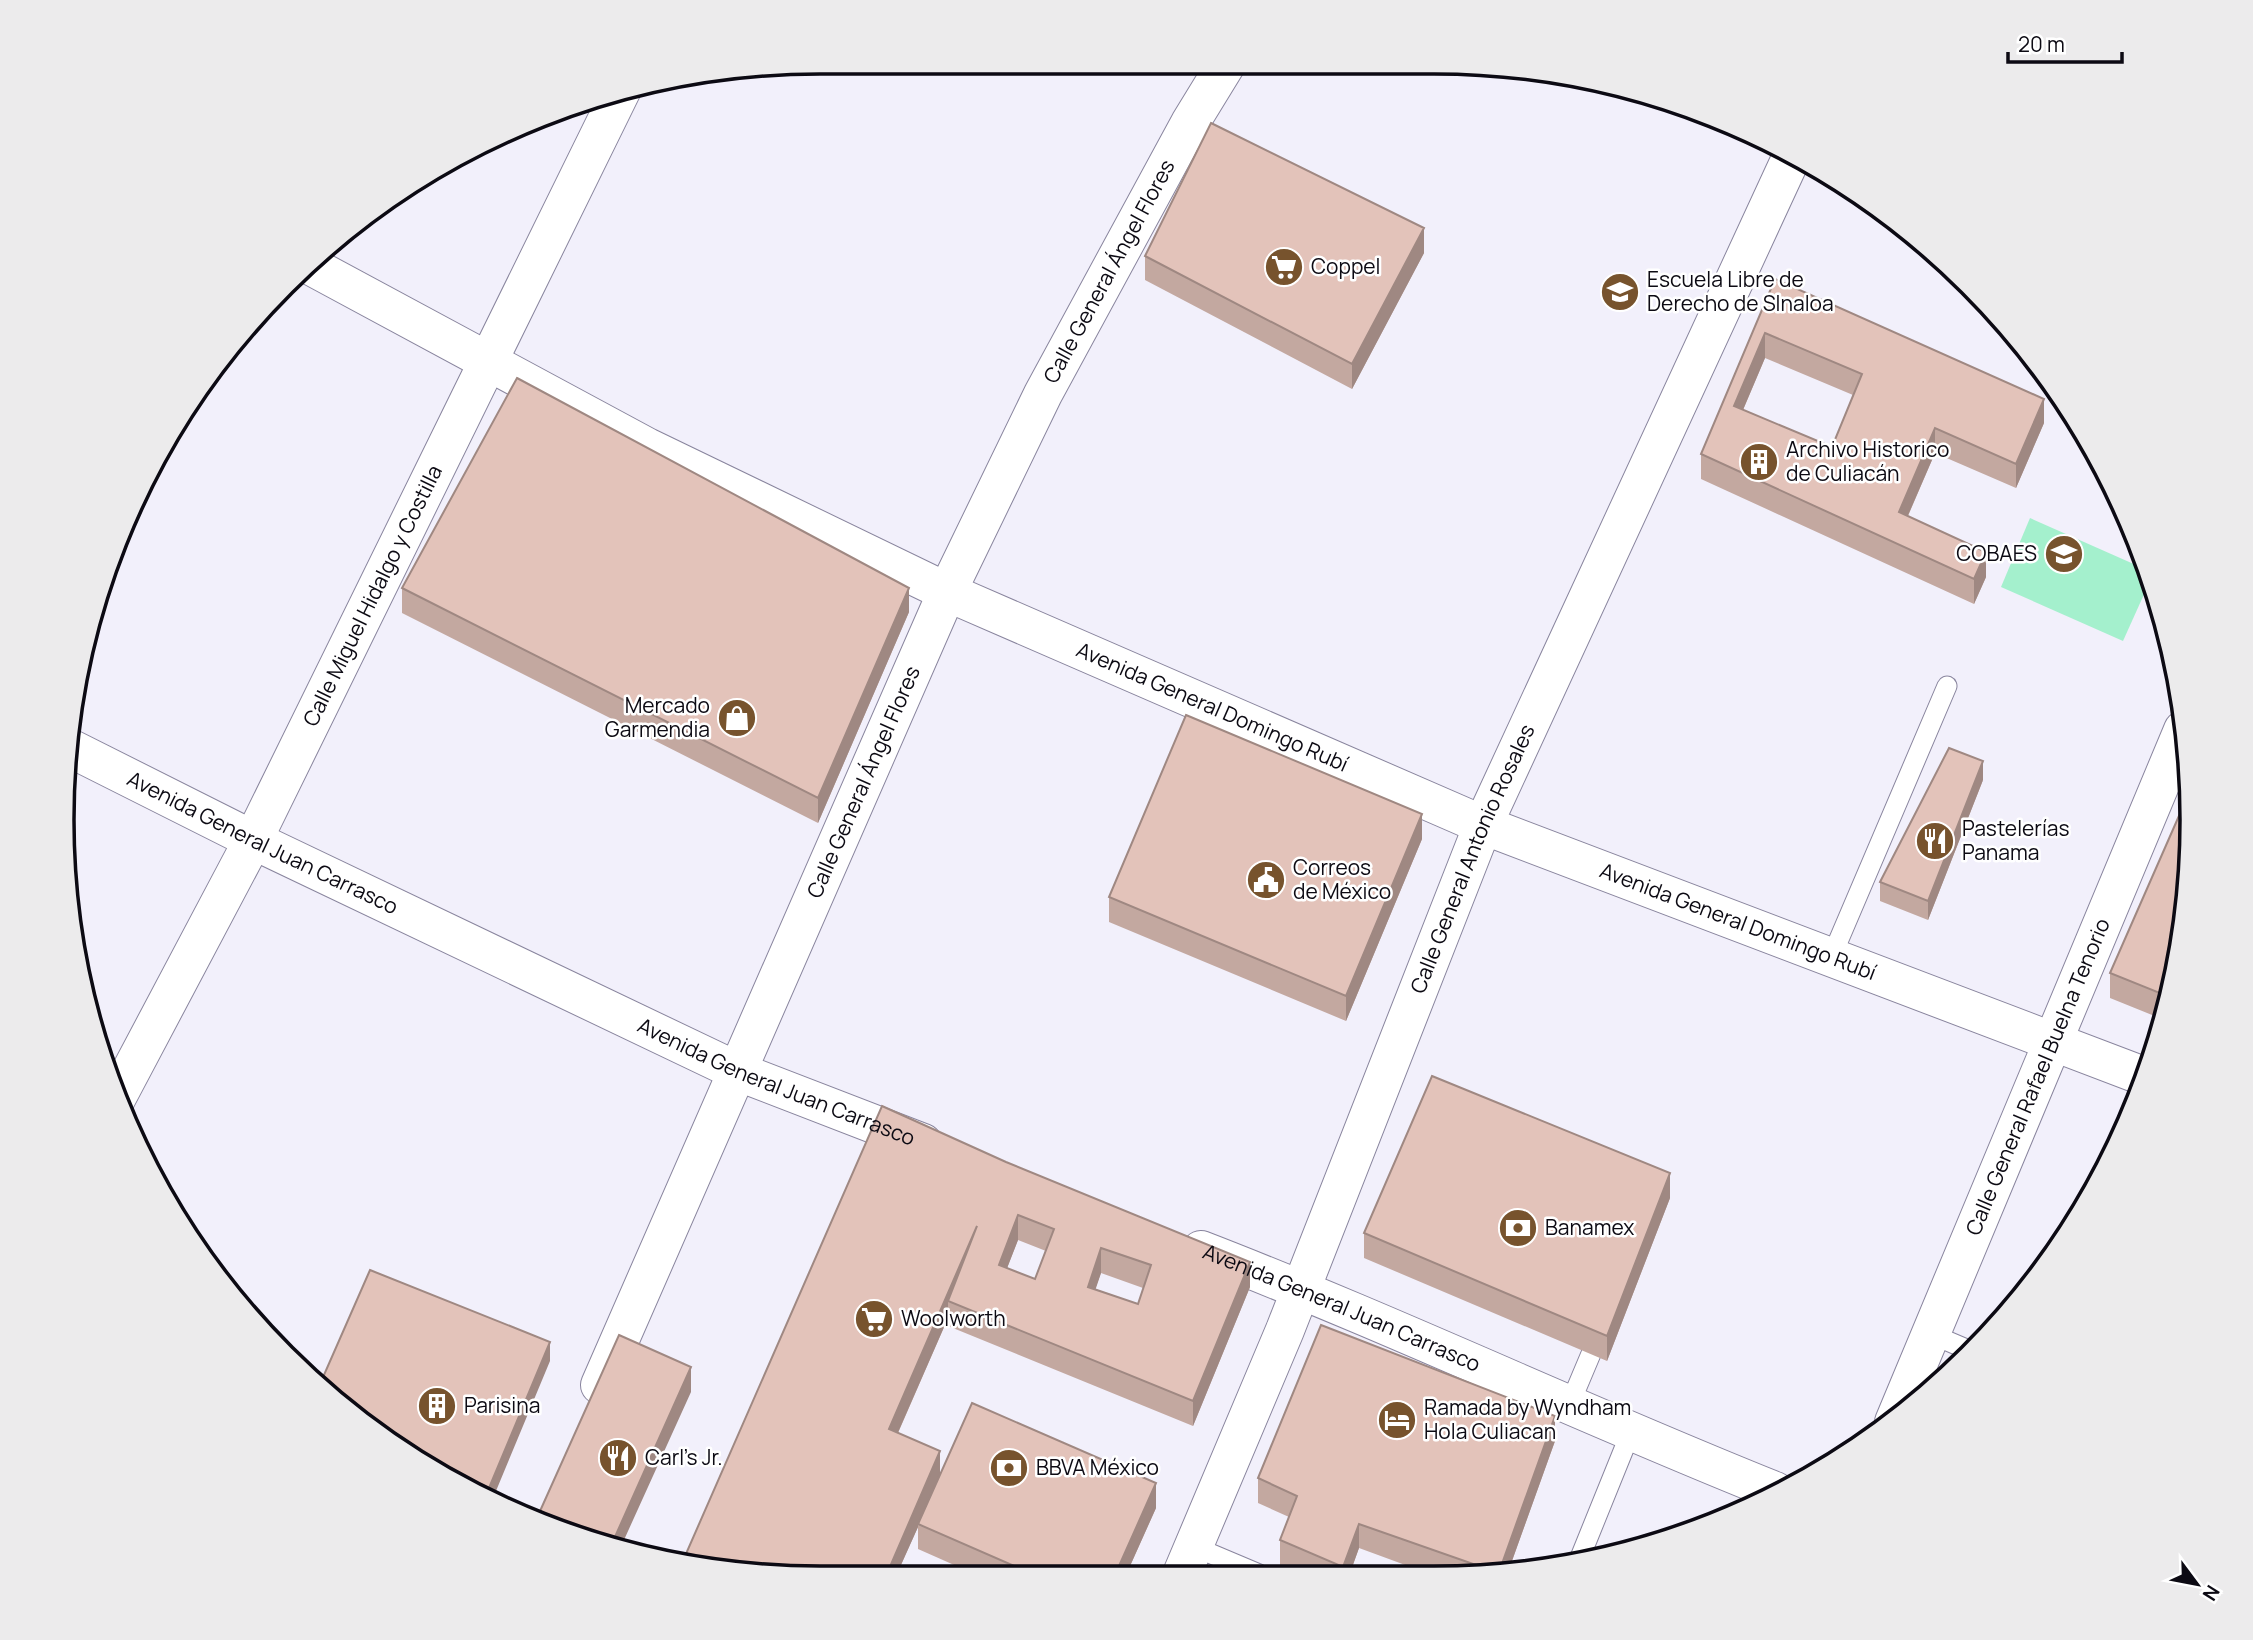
<svg xmlns="http://www.w3.org/2000/svg" width="2253" height="1640" font-family="Manrope,sans-serif">
	<style>
		.green { fill: #a4f0cd }
		.lines { fill: none; stroke-linecap: round; stroke-linejoin: round }
		.service-casing { stroke: #89859e; stroke-width: 21 }
		.minor-casing { stroke: #89859e; stroke-width: 40 }
		.tertiary-casing { stroke: #89859e; stroke-width: 40 }
		.service { stroke: #fff; stroke-width: 19 }
		.minor { stroke: #fff; stroke-width: 38 }
		.tertiary { stroke: #fff; stroke-width: 38 }
		.wall { fill: #c3a8a0; fill-rule: evenodd }
		.shaded-wall { fill: #9f8882 }
		.building { fill: #e3c3ba; stroke: #9f8882; stroke-width: 2; fill-rule: evenodd }
		.labels { text-anchor: middle; stroke-width: 5; stroke-linejoin: round; paint-order: stroke }
		.poi-label { font-size: 21px; fill: #0c0a13; stroke: #fff; text-anchor: start }
		.street-label { font-size: 21px; fill: #0c0a13; stroke: #fff }
		.rim { fill: none; stroke: #0c0a13; stroke-width: 3.5 }
	</style>
	<rect width="100%" height="100%" fill="#f2f0fb"/>
	<!-- green -->
	<path class="green" d="M2030,518l115,51 5,12 -27,60 -122,-54z"/>
	<g class="lines">
		<!-- service casing -->
		<g class="service-casing">
			<path id="service" d="M1831,958l116,-272
				M1931,1334l40,17
				M1569,1406l32,-76
				M1195,1547l64,27
				M1579,1560l51,-126"/>
		</g>
		<!-- minor casing -->
		<g class="minor-casing">
			<g id="minor">
				<path id="s1" d="M311,266l336,181 300,145 536,233 663,252"/>
				<path id="s2" d="M116,1099l137,-259 370,-753"/>
				<path id="s3" d="M600,1385l347,-793 96,-198 147,-271 38,-62"/>
				<path id="s4" d="M1894,1422l289,-692"/>
				<path id="s5" d="M1182,1574l103,-244 198,-505 309,-669"/>
			</g>
		</g>
		<!-- tertiary casing -->
		<g class="tertiary-casing">
			<g id="tertiary">
				<path id="s6" d="M68,747l185,93 486,232 184,71"/>
				<path id="s7" d="M1201,1250c194,75 381,164 574,241"/>
			</g>
		</g>
		<!-- service -->
		<use href="#service" class="service"/>
		<!-- minor -->
		<use href="#minor" class="minor"/>
		<!-- tertiary -->
		<use href="#tertiary" class="tertiary"/>
	</g>
	<!-- wall -->
	<path class="wall" d="M1424,253l-72,136 -207,-109v-24z
		M1775,279l269,144 -28,65 -81,-35 -27,63 78,61 -12,27 -273,-125v-25zM1765,358l88,37 -21,52 -89,-37z
		M402,588l507,24 -91,211 -416,-210z
		M1983,780l-55,140 -48,-19v-19z
		M1422,839l-76,182 -237,-99v-25z
		M2185,919l-23,100 -52,-21v-25z
		M882,1106l368,181 -57,139 -245,-100v-8l-50,115 42,41 216,34 -30,67 -147,1 -61,-27v-22l-22,49 -126,1zM1018,1240l28,11 -11,28 -28,-11zM1101,1273l42,15 -5,16 -43,-15z
		M1670,1198l-63,163 -243,-103v-25z
		M1555,1441l-47,131 -81,1 -68,-25 -9,25 -49,1 -21,-9v-25l9,-23 -31,-14v-25z"/>
	<!-- shaded-wall -->
	<path class="shaded-wall" d="M1424,228v25l-72,136v-25z
		M1765,333v25l-31,73v-25z
		M2044,399v24l-28,65v-24z
		M1935,428v25l-36,83v-24z
		M1986,552v25l-12,27v-25z
		M909,588v24l-91,211v-25z
		M1983,761v19l-55,140v-19z
		M1422,814v25l-76,182v-25z
		M1670,1173v25l-63,163v-25z
		M1018,1215v25l-19,49v-24z
		M977,1226l-29,75v17l-59,135v-24z
		M1101,1248v25l-13,39v-25z
		M1250,1262v25l-57,139v-25z
		M550,1342v19l-59,142 -7,-3z
		M691,1367v25l-72,159 -9,-3z
		M1555,1416v25l-47,131h-9z
		M940,1451v25l-22,48v3l-22,49h-10z
		M1156,1483v25l-30,67h-11z
		M1359,1524v24l-9,25h-7v-6z"/>
	<!-- building -->
	<path class="building" d="M1211,123l213,105 -72,136 -207,-108z
		M1775,279l269,120 -28,65 -81,-36 -36,84 87,40 -12,27 -273,-125zM1765,333l97,41 -30,73 -98,-41z
		M517,378l392,210 -91,210 -416,-210z
		M1186,715l236,99 -76,182 -237,-99z
		M1949,748l34,13 -55,140 -48,-19z
		M2189,793l-4,126 -18,77 -57,-23z
		M1432,1076l238,97 -63,163 -243,-103z
		M882,1106l124,56 244,100 -57,139 -245,-100 29,-75 -88,203 51,22 -54,125 -116,1 -88,-14zM1018,1215l36,14 -19,50 -36,-14zM1101,1248l50,17 -13,39 -50,-17z
		M370,1270l180,72 -66,158 -126,-78 -38,-38z
		M1321,1325l234,91 -56,156h-3l-137,-48 -16,43 -63,-27 17,-44 -39,-18z
		M619,1335l72,32 -81,181 -74,-28z
		M972,1403l184,80 -41,92h-80l-117,-51z"/>
	<!-- icons -->
	<defs>
		<g id="supermarket-disc" transform="scale(2.0125)"><circle r="9.5" fill="#77532d" stroke="#fff"/><path d="M-6-5.5h2.5l.6 2H6L4.5 2H-2.5L-4.4-4H-6ZM-1.5 3.2a1.3 1.3 0 1 0 .1 0ZM3 3.2a1.3 1.3 0 1 0 .1 0Z" fill="#fff"/></g>
		<g id="university-disc" transform="scale(2.0125)"><circle r="9.5" fill="#77532d" stroke="#fff"/><path d="M0-5L7-2L0 1L-7-2ZM-4 1L0 2.5L4 1V4Q0 6-4 4Z" fill="#fff"/></g>
		<g id="building-disc" transform="scale(2.0125)"><circle r="9.5" fill="#77532d" stroke="#fff"/><path d="M-4-6H4V6H1V3H-1V6H-4ZM-2.5-4.3h1.7v1.8h-1.7ZM.8-4.3h1.7v1.8H.8ZM-2.5-1h1.7V.8h-1.7ZM.8-1h1.7V.8H.8Z" fill="#fff"/></g>
		<g id="school-disc" transform="scale(2.0125)"><circle r="9.5" fill="#77532d" stroke="#fff"/><path d="M0-5L7-2L0 1L-7-2ZM-4 1L0 2.5L4 1V4Q0 6-4 4Z" fill="#fff"/></g>
		<g id="shop-disc" transform="scale(2.0125)"><circle r="9.5" fill="#77532d" stroke="#fff"/><path d="M-5-2.5h2.3a2.7 3.5 0 0 1 5.4 0H5L5.5 6h-11ZM-1.5-2.5h3a1.5 2.3 0 0 0-3 0Z" fill="#fff"/></g>
		<g id="restaurant-disc" transform="scale(2.0125)"><circle r="9.5" fill="#77532d" stroke="#fff"/><path d="M-5-6h1v4h1v-4h1v4h1v-4h1v5L-1.5 .5V6h-2V.5L-5-1ZM5-6V6H3V1.5H1.5Q1.5-4 5-6Z" fill="#fff"/></g>
		<g id="civic-disc" transform="scale(2.0125)"><circle r="9.5" fill="#77532d" stroke="#fff"/><path d="M-.6-6.5H3V-4.5H.6V-3L4-1V1h2V6H-6V1h2V-1L-.6-3ZM-1.2 2.5V6h2.4V2.5Z" fill="#fff"/></g>
		<g id="bank-disc" transform="scale(2.0125)"><circle r="9.5" fill="#77532d" stroke="#fff"/><path d="M-6-4H6V4H-6ZM0-2.3a2.3 2.3 0 1 0 0 4.6a2.3 2.3 0 1 0 0-4.6Z" fill="#fff"/></g>
		<g id="hotel-disc" transform="scale(2.0125)"><circle r="9.5" fill="#77532d" stroke="#fff"/><path d="M-6-4.5h1.5V1H6V5H4.5V3h-9V5H-6ZM-4 0a1.8 1.8 0 1 1 3.6 0ZM.5 0V-2.5h3Q6-2.5 6 0Z" fill="#fff"/></g>
	</defs>
	<g fill-rule="evenodd">
		<use href="#supermarket-disc" x="1284" y="267"/>
		<use href="#university-disc" x="1620" y="292"/>
		<use href="#building-disc" x="1759" y="462"/>
		<use href="#school-disc" x="2064" y="554"/>
		<use href="#shop-disc" x="737" y="718"/>
		<use href="#restaurant-disc" x="1935" y="841"/>
		<use href="#civic-disc" x="1266" y="880"/>
		<use href="#bank-disc" x="1518" y="1228"/>
		<use href="#supermarket-disc" x="874" y="1319"/>
		<use href="#building-disc" x="437" y="1406"/>
		<use href="#hotel-disc" x="1397" y="1420"/>
		<use href="#restaurant-disc" x="618" y="1458"/>
		<use href="#bank-disc" x="1009" y="1468"/>
	</g>
	<g class="labels">
		<!-- poi labels -->
		<g class="poi-label">
			<text x="1311" y="274">Coppel</text>
			<text x="1647" y="287">Escuela Libre de<tspan x="1647" dy="24">Derecho de SInaloa</tspan></text>
			<text x="1786" y="457">Archivo Historico<tspan x="1786" dy="24">de Culiacán</tspan></text>
			<text x="2037" y="561" text-anchor="end">COBAES</text>
			<text x="710" y="713" text-anchor="end">Mercado<tspan x="710" dy="24">Garmendia</tspan></text>
			<text x="1962" y="836">Pastelerías<tspan x="1962" dy="24">Panama</tspan></text>
			<text x="1293" y="875">Correos<tspan x="1293" dy="24">de México</tspan></text>
			<text x="1545" y="1235">Banamex</text>
			<text x="901" y="1326">Woolworth</text>
			<text x="464" y="1413">Parisina</text>
			<text x="1424" y="1415">Ramada by Wyndham<tspan x="1424" dy="24">Hola Culiacan</tspan></text>
			<text x="645" y="1465">Carl's Jr.</text>
			<text x="1036" y="1475">BBVA México</text>
		</g>
		<!-- street labels -->
		<g class="street-label">
			<text dy="7" stroke="none"><textPath href="#s3" startOffset="1225">Calle General Ángel Flores</textPath></text>
			<text dy="7" stroke="none"><textPath href="#s2" startOffset="565">Calle Miguel Hidalgo y Costilla</textPath></text>
			<text dy="7" stroke="none"><textPath href="#s1" startOffset="1004">Avenida General Domingo Rubí</textPath></text>
			<text dy="7" stroke="none"><textPath href="#s3" startOffset="658">Calle General Ángel Flores</textPath></text>
			<text dy="7" stroke="none"><textPath href="#s6" startOffset="217">Avenida General Juan Carrasco</textPath></text>
			<text dy="7" stroke="none"><textPath href="#s5" startOffset="772">Calle General Antonio Rosales</textPath></text>
			<text dy="7" stroke="none"><textPath href="#s1" startOffset="1572">Avenida General Domingo Rubí</textPath></text>
			<text dy="7" stroke="none"><textPath href="#s4" startOffset="374">Calle General Rafael Buelna Tenorio</textPath></text>
			<text dy="7" stroke="none"><textPath href="#s6" startOffset="784">Avenida General Juan Carrasco</textPath></text>
			<text dy="7" stroke="none"><textPath href="#s7" startOffset="152">Avenida General Juan Carrasco</textPath></text>
		</g>
	</g>
	<!-- crop -->
	<path d="M0 0H2253V1640H0ZM820 74H1434A746 746 0 0 1 2180 820V820A746 746 0 0 1 1434 1566H820A746 746 0 0 1 74 820V820A746 746 0 0 1 820 74Z" fill="#ecebec" fill-rule="evenodd"/>
	<path class="rim" d="M820 74H1434A746 746 0 0 1 2180 820V820A746 746 0 0 1 1434 1566H820A746 746 0 0 1 74 820V820A746 746 0 0 1 820 74Z"/>
	<!-- north arrow -->
	<g transform="translate(2197 1584) rotate(122)" stroke="#ffffff" stroke-width="5" paint-order="stroke">
	<path d="M0-5L12 26L0 18L-12 26Z" fill="#0c0a13"/>
	<text y="-10" font-size="19" font-weight="bold" text-anchor="middle" fill="#0c0a13">N</text>
	</g>
	<!-- scale -->
	<path d="M2008 52v10h114v-10" fill="none" stroke="#0c0a13" stroke-width="3.5"/>
	<text x="2018" y="52" font-size="21" fill="#0c0a13" stroke="#ffffff" stroke-width="5" paint-order="stroke">20 m</text>
</svg>
